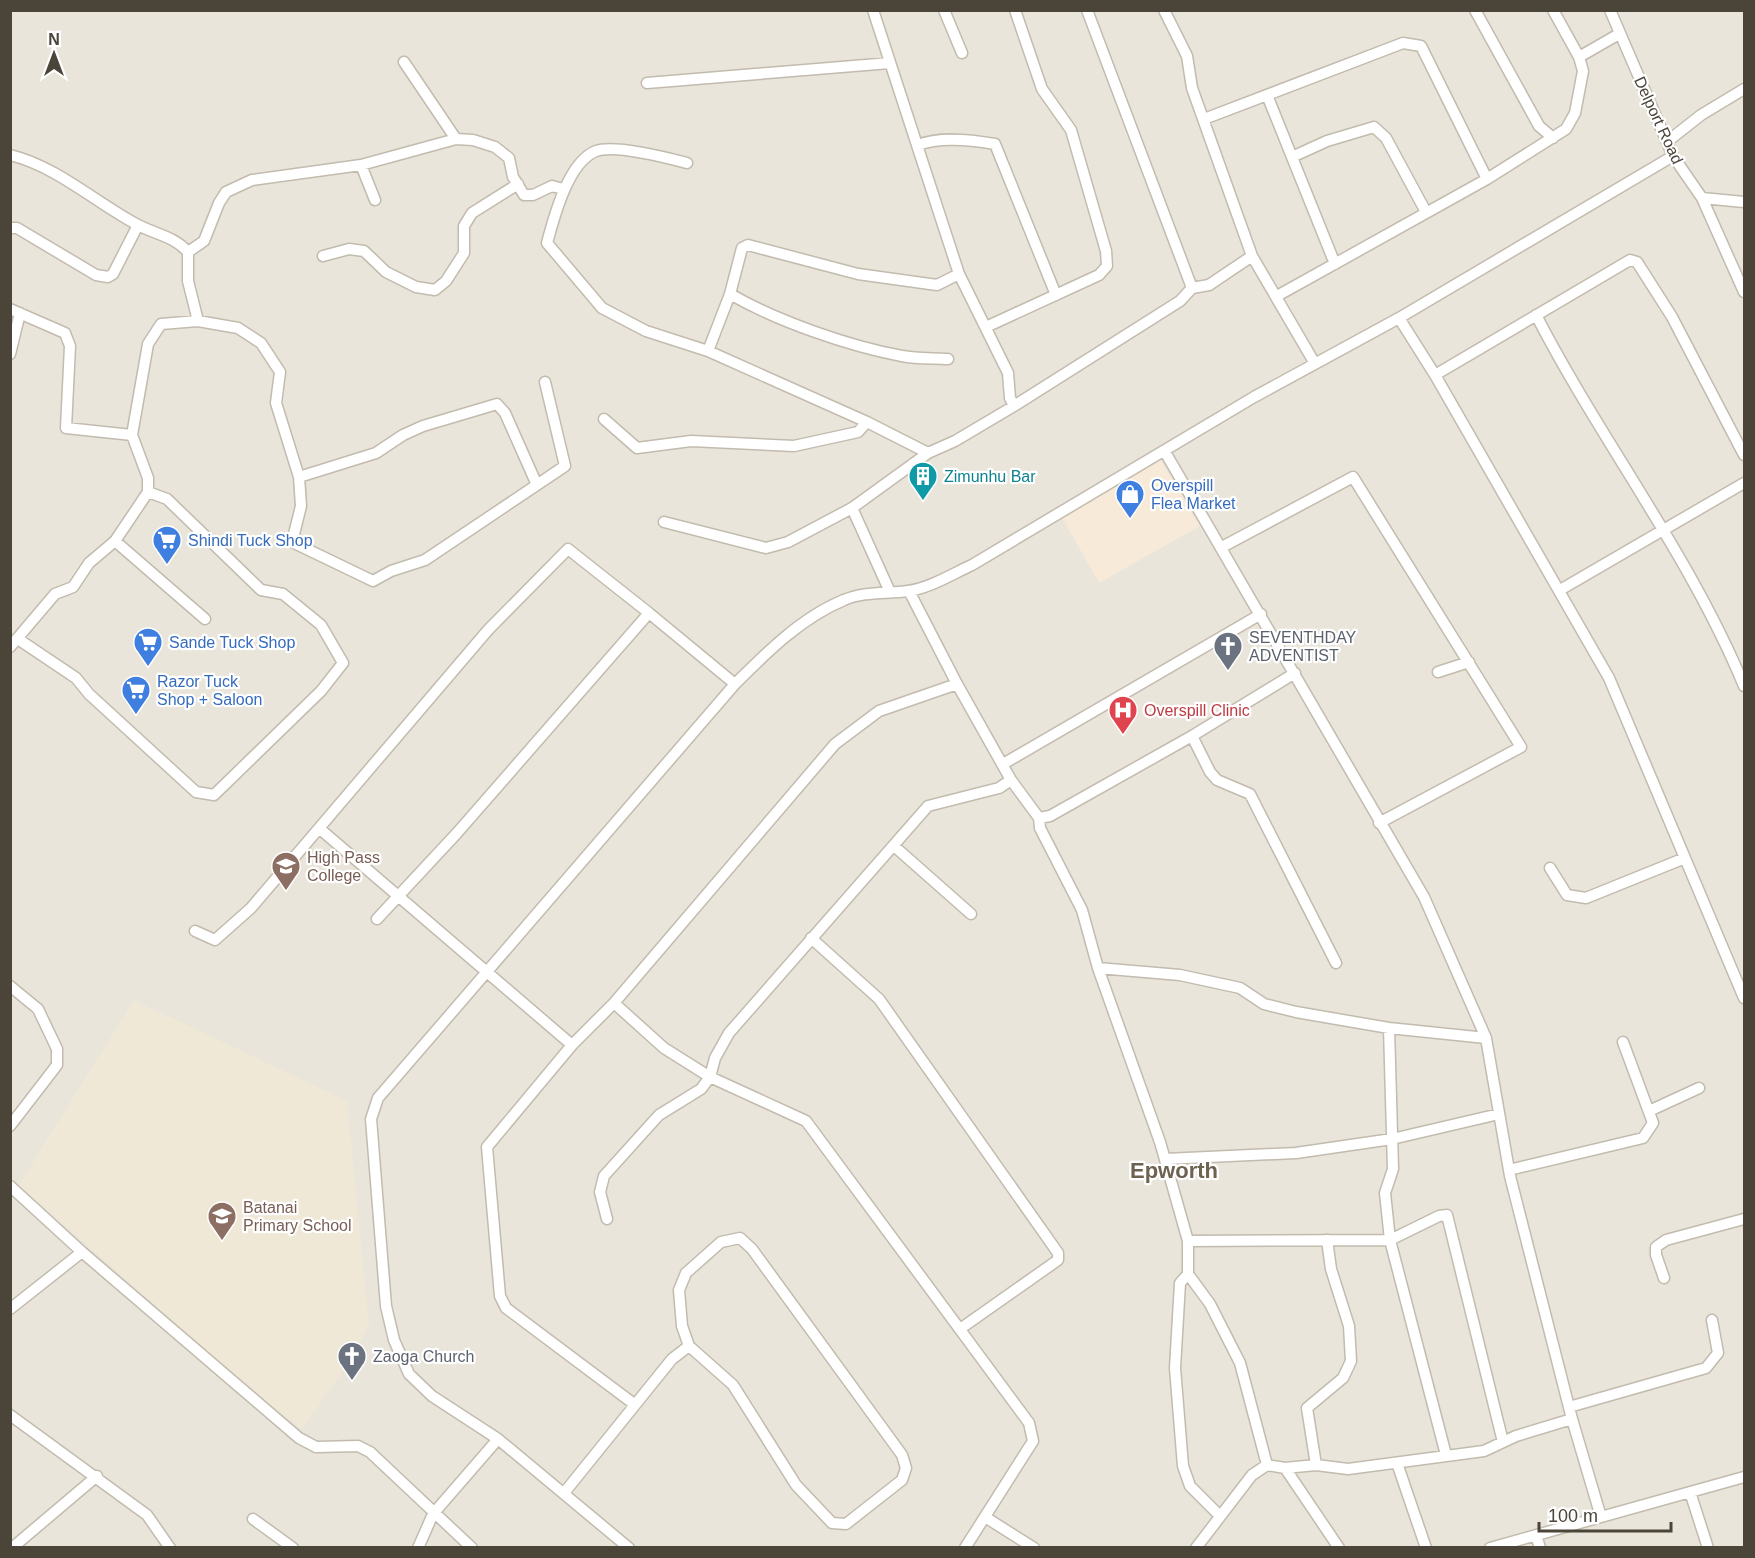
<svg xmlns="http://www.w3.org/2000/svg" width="1755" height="1558" font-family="Arial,sans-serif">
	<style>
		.residential { fill: #eae5da }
		.commercial { fill: #f7ead8 }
		.education { fill: #efe8d6 }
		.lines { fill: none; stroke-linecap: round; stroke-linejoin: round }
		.minor-casing { stroke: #c2bbae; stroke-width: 13 }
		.minor { stroke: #fff; stroke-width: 10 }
		.labels { text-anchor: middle; stroke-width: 4.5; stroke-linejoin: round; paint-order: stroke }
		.street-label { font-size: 16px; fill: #4b4439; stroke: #fff }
		.culture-label { font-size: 16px; fill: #0d838f; stroke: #fff; text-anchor: start }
		.shop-label { font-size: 16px; fill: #366cbe; stroke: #fff; text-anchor: start }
		.worship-label { font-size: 16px; fill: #5b616d; stroke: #fff; text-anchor: start }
		.health-label { font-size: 16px; fill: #be3a42; stroke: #fff; text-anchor: start }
		.education-label { font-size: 16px; fill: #785e54; stroke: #fff; text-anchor: start }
		.district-label { font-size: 22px; font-weight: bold; fill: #6e6250; stroke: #fff }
	</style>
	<rect width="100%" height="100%" fill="#f6f3ec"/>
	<!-- residential -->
	<path class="residential" d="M11,11h1733v1536h-1733z"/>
	<!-- commercial -->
	<path class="commercial" d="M1160,459l40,67 -101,57 -39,-69z"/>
	<!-- education -->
	<path class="education" d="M134,1000l213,101 22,224 -19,36 -48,68 -47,-36 -236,-208z"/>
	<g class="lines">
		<!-- minor casing -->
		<g class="minor-casing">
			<path id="minor" d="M873,10l86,264 49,99 2,25 4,8
				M944,10l18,43
				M1087,10l105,278
				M1164,10l23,46 5,32 60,168 62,106
				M1475,10l64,116 14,12
				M1610,10l63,146 29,42 42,94
				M1579,57l40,-23
				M404,62l52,77
				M647,83l243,-20
				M1267,95l68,169
				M1204,119l199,-76 18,3 66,133
				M1668,141l33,-26 43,-26
				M918,145c23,-9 54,-5 77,-1l61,151
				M10,155c46,11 85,47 126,69 18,10 38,12 52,28v29l10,40
				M1292,157l35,-16 47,-14 12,11 40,74
				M687,163c-19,-5 -72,-19 -91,-12 -28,11 -42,66 -49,92l55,65 44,23 62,20 159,71 61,31
				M361,165l14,35
				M1702,198l42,4
				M10,228h7l79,47 12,2 5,-3 25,-49
				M188,252l16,-11 15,-38 7,-11 26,-12 109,-15 95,-26 17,1 22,7 14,11 4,19 11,18h9l19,-9 11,3
				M323,256l26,-7 15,2 22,21 30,15 19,3 11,-9 18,-28v-27l8,-13 46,-29
				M730,294c47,27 118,52 172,62 15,3 31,2 46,3
				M1277,296l210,-117 79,-50 9,-16 8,-42 -4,-14 -26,-47
				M10,309l55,24 5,13 -4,82 66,7
				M1536,315c65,126 154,240 208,371
				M1399,318l36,57 174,303 135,320
				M986,327l113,-52 8,-9 -1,-15 -35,-121 -29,-41 -27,-79
				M708,351l22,-57 12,-46 6,-3 110,29 79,11 22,-11
				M10,354l10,-41
				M1435,375l195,-115 7,2 35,55 72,138
				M604,419l33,29 54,-7 103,5 64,-14 9,-10
				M1165,452l259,445 62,141 24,138 62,243 29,98
				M299,477l77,-24 27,-18 20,-9 74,-22 8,9 32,72
				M852,508l38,84
				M664,522l102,26 22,-6 64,-34 76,-55 27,-12 59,-35 166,-105 12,-13 17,-3 43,-29
				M115,541l90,78
				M1222,547l131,-70 168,270 -142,76
				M1560,590l184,-107
				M909,591l48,93 54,96 28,38 11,-2 142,-80 103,-63
				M18,639l58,39 13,16 107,98 18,3 107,-104 22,-28 -22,-38 -38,-31 -22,-4 -94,-91 -19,-7
				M10,647l45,-53 18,-7 16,-24 26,-22 33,-49v-14l-16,-43 16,-91 13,-20 37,-3 40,7 23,15 19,29 -4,31 23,74 2,29 -9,36 81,39 18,-10 34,-11 140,-94 -20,-84
				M1438,672l31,-10
				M1192,736l18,36 7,8 33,14 86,169
				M1003,764l258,-150
				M1039,818l1,10 42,82 16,58 62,174 28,99v33l22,30 30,59 27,102 -15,10 -56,73
				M320,829l252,216
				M894,846l77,68
				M1550,868l17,27 19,3 99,-40
				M377,919l80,-86 192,-220 86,71
				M195,931l20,9 36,-32 237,-278 80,-81 81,64
				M811,938l68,61 179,254v7l-98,69
				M1098,968l82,7 60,13 24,16 32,8 93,16 97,10
				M10,986l28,23 19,40v16l-47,61
				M614,1003l50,45 46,29 96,44 223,302 4,18 -68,107
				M1389,1028l4,141 -8,24 5,47 56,215
				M1649,1111l50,-23
				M1165,1159l131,-6 96,-14 107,-25
				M1509,1170l134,-32 10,-15 -30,-81
				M10,1186l72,66 217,186 17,9 42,-1 12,6 102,96
				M607,1219l-7,-27 4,-16 55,-61 42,-26 9,-12 5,-19 14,-25 199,-227 71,-18 12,-8
				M740,1238l12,11 150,206 4,13 -4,12 -56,44 -14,-1 -36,-38 -63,-100 -44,-39 -7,-20 -3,-36 7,-17 35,-31z
				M1188,1241l202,-1 49,-24 8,-1 56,227
				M1188,1274l-8,9 -5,85 8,98 7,20 29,29
				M1664,1278l-8,-23v-8l10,-7 78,-21
				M10,1309l72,-57
				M634,1404l-128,-96 -6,-12 -13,-149 85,-102 42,-42 221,-259 44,-33 78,-27
				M1569,1407l137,-39 12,-15 -6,-33
				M10,1415l137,100 23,33
				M1397,1463l29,85
				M1267,1465l18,3 54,80
				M1316,1465l-9,-57 36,-30 8,-17 -2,-35 -18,-57 -4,-29
				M1285,1468l31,-3 32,4 136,-18 32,-15 56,-17
				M1690,1492l18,56
				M564,1493l108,-134 17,-13
				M985,1517l49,31
				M253,1519l40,29
				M1536,1535l4,13
				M12,1548l85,-72
				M418,1548l15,-34 65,-75
				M629,1548l-131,-109 -66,-43 -23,-22 -15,-34 -8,-34 -15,-187 7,-21 357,-414c31,-31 67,-67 109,-84 20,-9 43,-6 64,-9 22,-3 44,-17 64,-26l282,-168 145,-79 274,-162
				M1490,1548l254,-71"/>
		</g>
		<!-- minor -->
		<use href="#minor" class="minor"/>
	</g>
	<!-- icons -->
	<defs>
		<g id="building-pin" transform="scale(1.5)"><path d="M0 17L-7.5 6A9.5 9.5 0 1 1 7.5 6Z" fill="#0f9aa8" stroke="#fff"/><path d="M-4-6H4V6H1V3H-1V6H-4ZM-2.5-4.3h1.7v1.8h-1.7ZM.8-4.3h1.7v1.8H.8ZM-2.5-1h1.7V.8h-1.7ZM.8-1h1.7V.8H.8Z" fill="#fff"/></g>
		<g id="shop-pin" transform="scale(1.5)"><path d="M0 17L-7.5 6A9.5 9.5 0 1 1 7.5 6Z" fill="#3f7fe0" stroke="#fff"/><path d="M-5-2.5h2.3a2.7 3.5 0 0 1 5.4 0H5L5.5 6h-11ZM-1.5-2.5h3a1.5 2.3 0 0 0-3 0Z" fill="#fff"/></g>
		<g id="supermarket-pin" transform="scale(1.5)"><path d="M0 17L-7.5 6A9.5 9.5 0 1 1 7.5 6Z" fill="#3f7fe0" stroke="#fff"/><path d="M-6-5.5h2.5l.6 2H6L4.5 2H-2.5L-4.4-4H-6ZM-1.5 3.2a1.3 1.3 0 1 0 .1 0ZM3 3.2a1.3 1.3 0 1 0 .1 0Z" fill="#fff"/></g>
		<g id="church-pin" transform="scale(1.5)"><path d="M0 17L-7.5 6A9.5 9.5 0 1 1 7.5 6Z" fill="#6b7280" stroke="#fff"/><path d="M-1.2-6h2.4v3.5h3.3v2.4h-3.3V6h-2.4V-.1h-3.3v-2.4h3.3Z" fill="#fff"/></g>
		<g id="hospital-pin" transform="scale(1.5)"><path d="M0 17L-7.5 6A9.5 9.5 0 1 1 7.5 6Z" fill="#e0444e" stroke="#fff"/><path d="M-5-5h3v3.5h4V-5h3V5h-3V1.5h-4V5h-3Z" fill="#fff"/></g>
		<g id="university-pin" transform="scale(1.5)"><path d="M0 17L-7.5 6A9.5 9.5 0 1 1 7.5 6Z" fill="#8d6e63" stroke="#fff"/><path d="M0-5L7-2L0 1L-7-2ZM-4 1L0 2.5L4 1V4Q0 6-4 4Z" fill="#fff"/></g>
		<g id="school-pin" transform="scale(1.5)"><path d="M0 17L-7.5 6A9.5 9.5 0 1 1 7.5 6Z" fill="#8d6e63" stroke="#fff"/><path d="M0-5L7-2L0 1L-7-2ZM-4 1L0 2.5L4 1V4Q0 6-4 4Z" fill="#fff"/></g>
	</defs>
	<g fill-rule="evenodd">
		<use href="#building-pin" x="923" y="476"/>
		<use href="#shop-pin" x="1130" y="494"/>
		<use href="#supermarket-pin" x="167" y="540"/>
		<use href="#supermarket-pin" x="148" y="642"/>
		<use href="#church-pin" x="1228" y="646"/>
		<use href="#supermarket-pin" x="136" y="690"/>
		<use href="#hospital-pin" x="1123" y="710"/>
		<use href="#university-pin" x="286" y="866"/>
		<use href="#school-pin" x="222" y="1216"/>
		<use href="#church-pin" x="352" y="1356"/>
	</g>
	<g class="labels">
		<!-- street labels -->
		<g class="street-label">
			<text transform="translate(1659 120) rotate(65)" y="6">Delport Road</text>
		</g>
		<!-- culture labels -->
		<g class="culture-label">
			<text x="944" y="482">Zimunhu Bar</text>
		</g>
		<!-- shop labels -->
		<g class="shop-label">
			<text x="1151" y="491">Overspill<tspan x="1151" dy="18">Flea Market</tspan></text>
			<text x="188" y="546">Shindi Tuck Shop</text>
			<text x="169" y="648">Sande Tuck Shop</text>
			<text x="157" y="687">Razor Tuck<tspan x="157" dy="18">Shop + Saloon</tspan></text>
		</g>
		<!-- worship labels -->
		<g class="worship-label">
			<text x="1249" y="643">SEVENTHDAY<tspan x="1249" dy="18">ADVENTIST</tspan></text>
			<text x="373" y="1362">Zaoga Church</text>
		</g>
		<!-- health labels -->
		<g class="health-label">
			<text x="1144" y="716">Overspill Clinic</text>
		</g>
		<!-- education labels -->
		<g class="education-label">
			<text x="307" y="863">High Pass<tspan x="307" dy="18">College</tspan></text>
			<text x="243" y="1213">Batanai<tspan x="243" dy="18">Primary School</tspan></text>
		</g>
		<!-- district labels -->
		<g class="district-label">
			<text x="1174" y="1178">Epworth</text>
		</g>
	</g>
	<!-- border -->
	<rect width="1755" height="1558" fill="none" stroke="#4b4439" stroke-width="24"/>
	<!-- north arrow -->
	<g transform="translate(54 54)" stroke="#ffffff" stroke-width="4.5" paint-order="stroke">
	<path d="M0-4.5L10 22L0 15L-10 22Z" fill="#4b4439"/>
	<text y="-9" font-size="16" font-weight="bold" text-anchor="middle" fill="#4b4439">N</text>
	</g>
	<!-- scale -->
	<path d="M1539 1522v9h132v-9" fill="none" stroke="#4b4439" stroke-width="3"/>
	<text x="1548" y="1522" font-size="18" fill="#4b4439" stroke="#ffffff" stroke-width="4.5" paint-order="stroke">100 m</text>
</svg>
